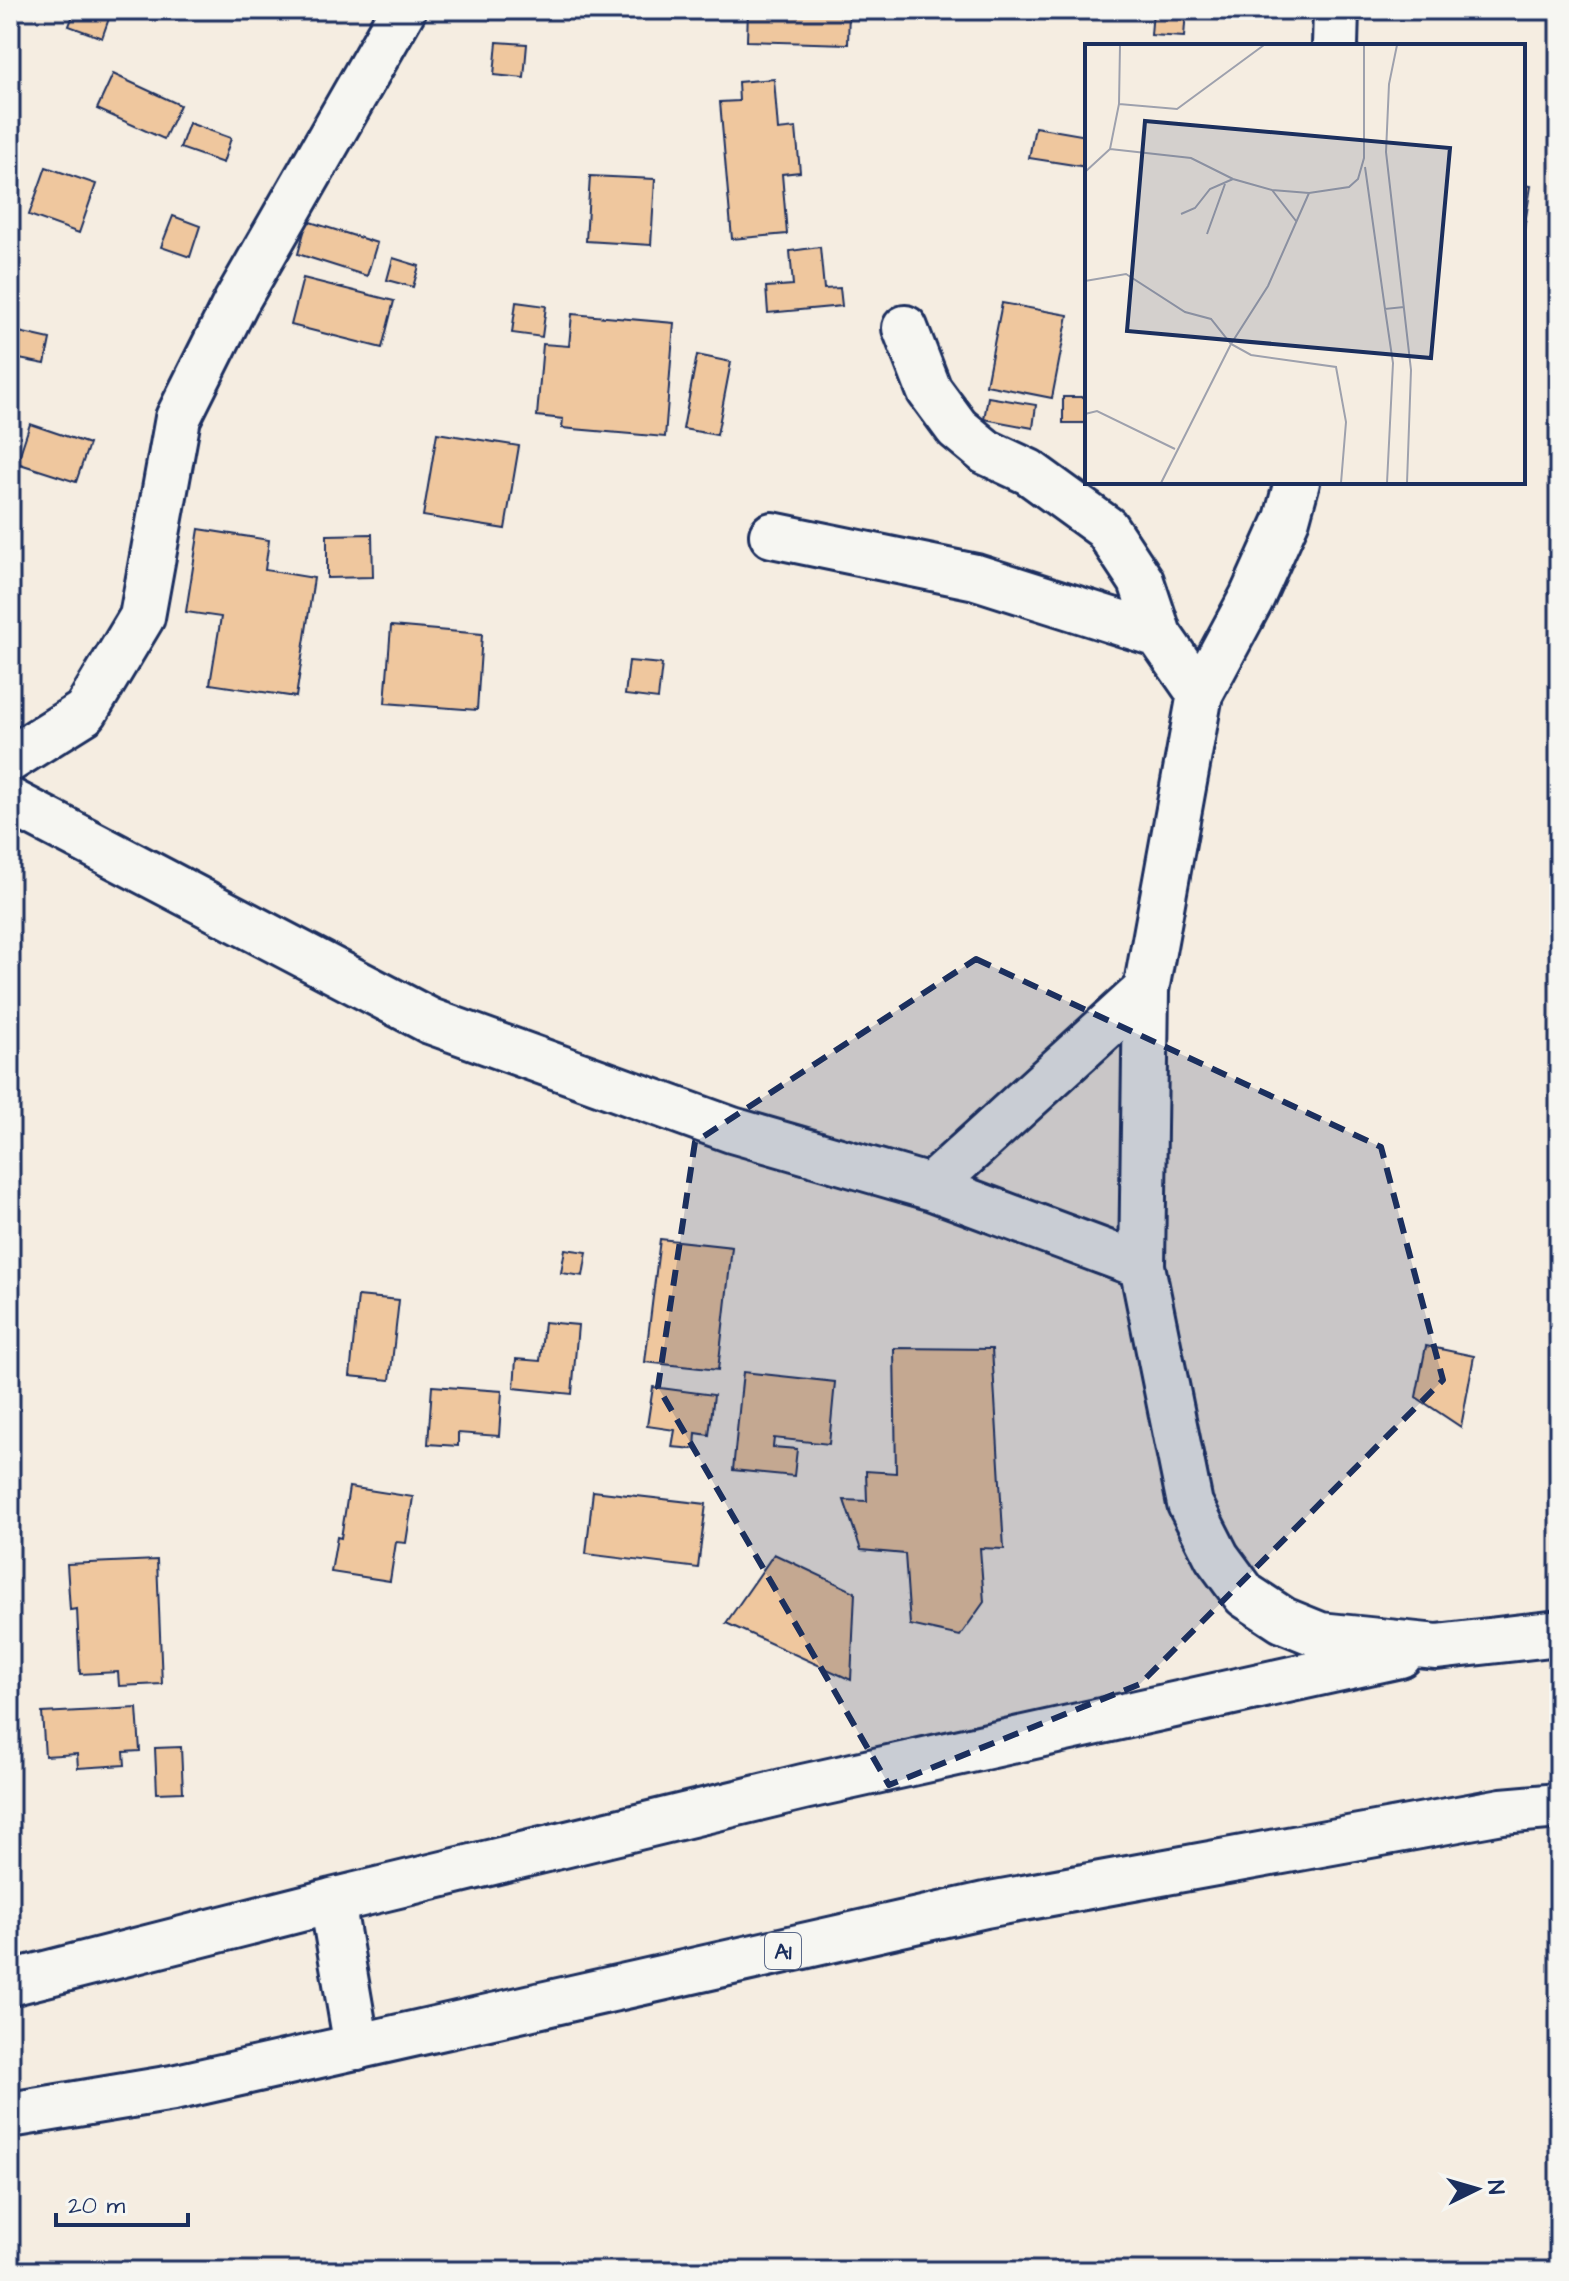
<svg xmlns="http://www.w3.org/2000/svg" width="1569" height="2281" font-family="'Architects Daughter',sans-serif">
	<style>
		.building { fill: #efc79e; stroke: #1b2f5e; stroke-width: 2 }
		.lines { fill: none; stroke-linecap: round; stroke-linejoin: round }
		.minor-casing { stroke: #1b2f5e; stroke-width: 50 }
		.trunk-casing { stroke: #1b2f5e; stroke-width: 50 }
		.minor { stroke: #f6f6f2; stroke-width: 44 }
		.trunk { stroke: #f6f6f2; stroke-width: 44 }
		.marked { fill: #1b2f5e; fill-opacity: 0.2; stroke: #1b2f5e; stroke-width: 6; stroke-dasharray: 16 10; stroke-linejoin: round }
		.labels { text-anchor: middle; stroke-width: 6; stroke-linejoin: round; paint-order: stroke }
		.shield { fill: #f6f6f2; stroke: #5d6b8a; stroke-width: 2 }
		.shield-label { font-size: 22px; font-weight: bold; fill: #1b2f5e }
		.inset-road { fill: none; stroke: #9ea1ad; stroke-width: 2 }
		.view { fill: #1b2f5e; fill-opacity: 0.15; stroke: #1b2f5e; stroke-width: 4 }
		.inset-edge { fill: none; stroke: #1b2f5e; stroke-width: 4 }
	</style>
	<rect width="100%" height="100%" fill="#f5ede1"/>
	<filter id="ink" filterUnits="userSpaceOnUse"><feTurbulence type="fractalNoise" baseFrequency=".0125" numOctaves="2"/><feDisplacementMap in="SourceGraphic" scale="16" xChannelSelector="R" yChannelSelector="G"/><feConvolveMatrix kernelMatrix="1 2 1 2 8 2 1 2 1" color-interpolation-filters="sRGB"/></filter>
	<g filter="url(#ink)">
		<!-- building -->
		<path class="building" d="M75,10h37l-10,28 -33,-12z
			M748,10h101l-1,34 -101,-3z
			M1153,10h33l-2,27 -33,-2z
			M497,42l30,2 -3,34 -30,-3z
			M113,74l67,31 -16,34 -67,-30z
			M774,79l4,51 18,-2 4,44 -18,2 5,60 -55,5 -12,-137 19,-1 -1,-19z
			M189,123l42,15 -8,25 -43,-15z
			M1035,127l52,9v31l-58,-9z
			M46,167l50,17 -17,49 -50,-18z
			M590,176l65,3 -4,66 -65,-4z
			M1523,185l8,1 -8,50z
			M173,216l27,10 -10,31 -29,-10z
			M307,221l70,22 -10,33 -69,-22z
			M820,247l4,42 16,-1 2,18 -74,7 -2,-26 27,-2 -3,-34z
			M393,258l26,8 -6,21 -26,-7z
			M303,278l91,23 -12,47 -91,-23z
			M516,302l30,4 -4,31 -30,-4z
			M1002,303l66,12 -16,83 -66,-13z
			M572,314l102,9 -9,114 -103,-9 1,-9 -26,-3 6,-72 26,2z
			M19,332l31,7 -5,25 -31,-6z
			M697,355l34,7 -14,73 -34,-6z
			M988,397l48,8 -3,23 -49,-9z
			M1063,397h24v26h-24z
			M30,424l59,20 -13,38 -59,-19z
			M437,433l82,13 -14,83 -82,-13z
			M199,529l70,11 -4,30 49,8 -18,119 -86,-13 11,-67 -35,-5z
			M372,534l1,43 -46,1v-43z
			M391,626l91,8 -5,76 -92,-7z
			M629,661l33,3 -4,35 -33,-4z
			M660,1239l72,8 -14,123 -73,-8z
			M565,1249l22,3 -4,24 -22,-3z
			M358,1296l41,4 -9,80 -40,-4z
			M544,1322l34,3 -6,69 -58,-6 2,-29 24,2z
			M1426,1346l48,10 -13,71 -45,-30z
			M894,1348l98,1 12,200 -24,-1 4,54 -24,34 -50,-11 -5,-71 -44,-4 -17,-50 23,1 -1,-30 30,2z
			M743,1372l92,10 -6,62 -55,-6 -1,9 24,2 -3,27 -61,-6z
			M432,1386l70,5 -3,45 -41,-3v13l-30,-2z
			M653,1387l61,8 -5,40 -13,-2 -1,16 -23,-2 3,-17 -28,-4z
			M349,1487l64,10 -7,46 -10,-1 -6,39 -59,-9 6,-35 4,1z
			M593,1491l113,13 -8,64 -112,-14z
			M774,1554l81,38 -4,88 -125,-57z
			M157,1560l5,124 -43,2 -1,-14 -38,2 -3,-65 -7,1 -3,-46z
			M137,1708l3,43 -16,1 1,13 -47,3 -1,-14 -32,2 -3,-43z
			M181,1747l2,45 -26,1 -2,-45z"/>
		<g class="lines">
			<!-- minor casing -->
			<g class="minor-casing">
				<path id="minor" d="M1335,46l1,-36
					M905,328l24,62 28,38 29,24 43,20 77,56 35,53 18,54 41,59
					M1297,482l-10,37 -35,78 -52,97 -54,296 -4,276 48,238 27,53 28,38 38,25 37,15 117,12 122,-14
					M772,535l204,42 183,58
					M10,759l75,-47 57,-95 36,-199 58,-116 167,-292
					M10,801l420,220 302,109 198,57 212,79
					M930,1187l216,-197
					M10,1983l322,-82
					M357,2047l-25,-146 471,-114 597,-132"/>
			</g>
			<!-- trunk casing -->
			<g class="trunk-casing">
				<path id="trunk" d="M10,2115l163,-27 812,-183 517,-94 57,-5"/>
			</g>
			<!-- minor -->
			<use href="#minor" class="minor"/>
			<!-- trunk -->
			<use href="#trunk" class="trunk"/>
		</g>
	</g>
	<!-- marked area -->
	<path class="marked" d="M976,959l405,188 62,233 -303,304 -251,101 -231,-398 37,-245z"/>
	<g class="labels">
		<!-- shield labels -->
		<rect class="shield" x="765" y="1933" width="36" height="36" rx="6"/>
		<g class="shield-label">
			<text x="783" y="1959">A1</text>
		</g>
	</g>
	<!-- overview -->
	<g transform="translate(1085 44)">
		<rect width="440" height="440" fill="#f5ede1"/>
		<path class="inset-road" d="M312,1l-8,39 -3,68 25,218 -4,113M34,60l58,5 87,-64M25,105l81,9 42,21 39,11 37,3 40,-6 9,-8 6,-21v-113M280,123l20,142 19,-2M0,128l25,-23 9,-45 1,-59M187,146l24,31M96,170l14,-6 15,-19 23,-10M122,190l18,-50M0,237l41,-7 59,38 26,7 20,25 20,11 85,12 10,55 -5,61M300,265l8,54 -6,120M0,370l12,-3 78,38M76,439l70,-139 37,-58 41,-93"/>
		<path class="view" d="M60,77l305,27 -19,210 -304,-27z"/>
		<rect width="440" height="440" class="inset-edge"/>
	</g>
	<!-- margin -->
	<rect width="1569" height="2281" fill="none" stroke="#f6f6f2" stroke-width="40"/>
	<rect x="20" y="20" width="1529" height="2241" fill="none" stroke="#1b2f5e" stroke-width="3" filter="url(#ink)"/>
	<!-- north arrow -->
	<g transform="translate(1477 2189) rotate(85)" stroke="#f6f6f2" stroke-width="6" paint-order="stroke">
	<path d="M0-6L14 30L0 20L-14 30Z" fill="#1b2f5e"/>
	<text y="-12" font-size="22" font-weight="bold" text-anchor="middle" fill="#1b2f5e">N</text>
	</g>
	<!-- scale -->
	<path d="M56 2213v12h132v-12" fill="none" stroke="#1b2f5e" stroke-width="4"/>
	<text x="68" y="2213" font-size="24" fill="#1b2f5e" stroke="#f6f6f2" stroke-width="6" paint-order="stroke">20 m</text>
</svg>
